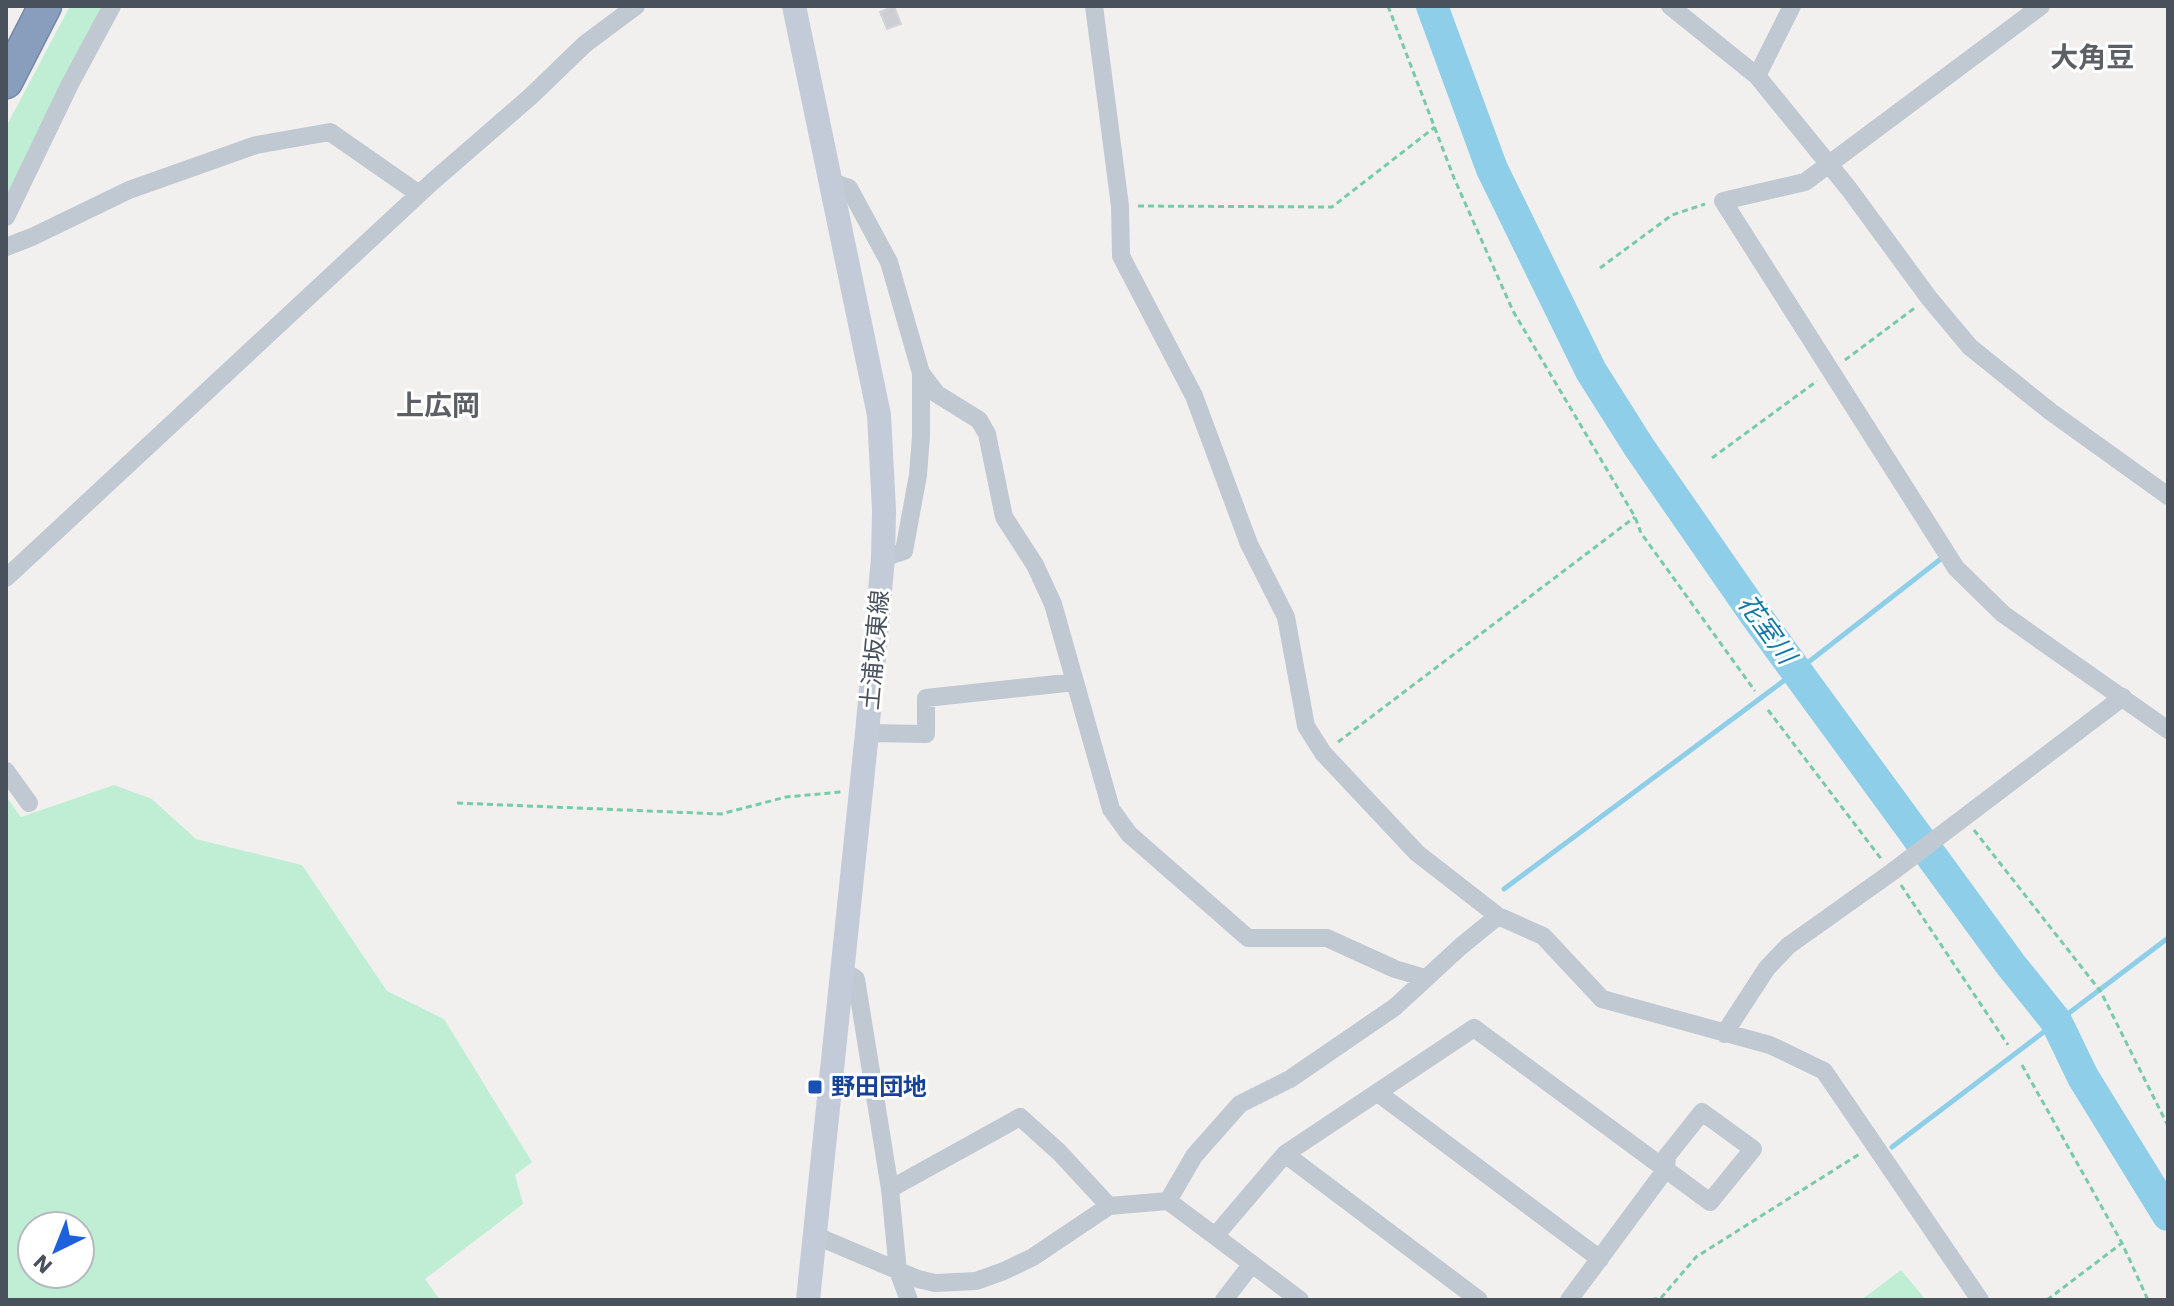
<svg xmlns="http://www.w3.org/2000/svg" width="2174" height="1306" font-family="'Work Sans','Noto Sans JP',sans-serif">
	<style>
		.green { fill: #bfeed5; fill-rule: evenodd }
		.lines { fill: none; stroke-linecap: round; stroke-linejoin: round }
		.stream { stroke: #8ecee9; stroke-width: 5 }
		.river { stroke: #8ecee9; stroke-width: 32 }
		.building { fill: #ccced4; stroke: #d4d5db; stroke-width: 2 }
		.highway-casing { stroke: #7488a8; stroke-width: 35 }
		.path { stroke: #78cba9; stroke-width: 3; stroke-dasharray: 6 4; stroke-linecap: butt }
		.street { stroke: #c0c8d1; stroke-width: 18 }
		.secondary { stroke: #c3cbd8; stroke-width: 24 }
		.highway { stroke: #899dbd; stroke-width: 32 }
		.transit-dot { fill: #1a4fb4; stroke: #fff; stroke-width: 3 }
		.labels { text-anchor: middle; stroke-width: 6; stroke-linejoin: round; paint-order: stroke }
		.street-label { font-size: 24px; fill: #48515c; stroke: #fff }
		.transit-label { font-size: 24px; font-weight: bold; fill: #164399; stroke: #fff; text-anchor: start }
		.water-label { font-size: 26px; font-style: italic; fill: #117aa7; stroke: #fff }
		.quarter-label { font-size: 28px; font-weight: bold; fill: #5c5f64; stroke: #fff }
	</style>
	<rect width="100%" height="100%" fill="#f2f0ef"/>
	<!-- green -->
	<path class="green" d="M70,6h34l-98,194v-73z
		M114,785l38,14 44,40 106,26 85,126 57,28 88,143 -17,13 8,29 -98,75 15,21h-434v-504l15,21zM32,1226h48v48h-48z
		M1901,1270l25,30h-65z"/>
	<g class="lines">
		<!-- stream -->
		<path class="stream" d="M1504,889l293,-218 145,-113
			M1892,1147l276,-209"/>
		<!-- river -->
		<path class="river" d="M1432,6l60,163 99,202 48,76 115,166 257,352 45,56 27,56 85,138"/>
	</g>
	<!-- building -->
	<path class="building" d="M894,6l7,18 -14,5 -7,-17z"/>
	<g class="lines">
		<!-- highway casing -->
		<g class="highway-casing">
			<path id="highway" d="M6,82l39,-76"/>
		</g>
		<!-- path -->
		<path class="path" d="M1388,6l66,172 59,133 122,206 6,16 114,158
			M1138,206l194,1 103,-80
			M1600,268l72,-53 33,-11
			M1845,360l71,-53
			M1712,458l105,-77
			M1768,710l114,150
			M1338,742l297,-225
			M457,803l264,11 65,-17 55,-5
			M1974,830l127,162 67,134
			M1901,885l107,160
			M2022,1065l100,178 26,57
			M1651,1300l10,-2 35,-41 165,-104
			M2047,1300l75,-57"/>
		<!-- street -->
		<path class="street" d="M1094,6l26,200 1,50 73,140 55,148 37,73 20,109 17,27 94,100 81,63 45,20 59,63 168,46 54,26 156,229
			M1670,6l87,70 92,113 80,109 41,49 81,65 117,84
			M2041,6l-236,176 -82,19 233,367 47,46 165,116
			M1757,76l35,-70
			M829,181l20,7 40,74 32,111 16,21 42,26 8,14 17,83 31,48 18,39 58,205 18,25 119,104h79l68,31 30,9
			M6,217l64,-133 42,-78
			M6,247l26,-10 97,-47 127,-45 74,-13 89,62
			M883,558l21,-7 14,-76 3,-39v-63
			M6,578l426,-396 98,-85 55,-53 51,-38
			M867,733l59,1v-36l149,-16
			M6,771l23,32
			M841,969l15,10 34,210 8,82 11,29
			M1724,1034l43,-66 21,-22 104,-74 231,-175
			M1378,1093l222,166
			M1285,1154l194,146
			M890,1189l130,-72 39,35 50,54
			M1168,1201l26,-45 46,-52 50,-25 105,-72 65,-60 38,-31
			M814,1235l104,44 17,4 41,-2 28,-10 29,-14 76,-51 59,-5 47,35
			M1224,1300l27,-35
			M1300,1300l-85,-64 70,-82 189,-126 236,174 43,-53 -51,-37 -35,44 -1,13 -97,131"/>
		<!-- secondary -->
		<path class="secondary" d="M794,6l85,409 5,95 -1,48 -16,175 -59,567"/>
		<!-- highway -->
		<use href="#highway" class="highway"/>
	</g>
	<!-- markers -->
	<rect class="transit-dot" x="807" y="1079" width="16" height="16" rx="4"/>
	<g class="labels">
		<!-- street labels -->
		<g class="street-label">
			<text transform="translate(875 650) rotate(-85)" y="8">土浦坂東線</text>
		</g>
		<!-- transit labels -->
		<g class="transit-label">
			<text x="831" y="1095">野田団地</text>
		</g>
		<!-- water labels -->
		<g class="water-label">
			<text transform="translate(1767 629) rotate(54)" y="9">花室川</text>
		</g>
		<!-- quarter labels -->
		<g class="quarter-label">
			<text x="2092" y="67">大角豆</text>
			<text x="438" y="415">上広岡</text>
		</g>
	</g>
	<!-- border -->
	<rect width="2174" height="1306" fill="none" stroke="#48515c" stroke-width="16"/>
	<!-- north arrow -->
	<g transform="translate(56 1250) rotate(223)"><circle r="38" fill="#ffffff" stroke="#b6b9be" stroke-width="2"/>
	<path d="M0-6L14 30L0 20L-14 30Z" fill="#1f61dd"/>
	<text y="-12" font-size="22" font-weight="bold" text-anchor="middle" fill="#48515c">N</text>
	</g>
</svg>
